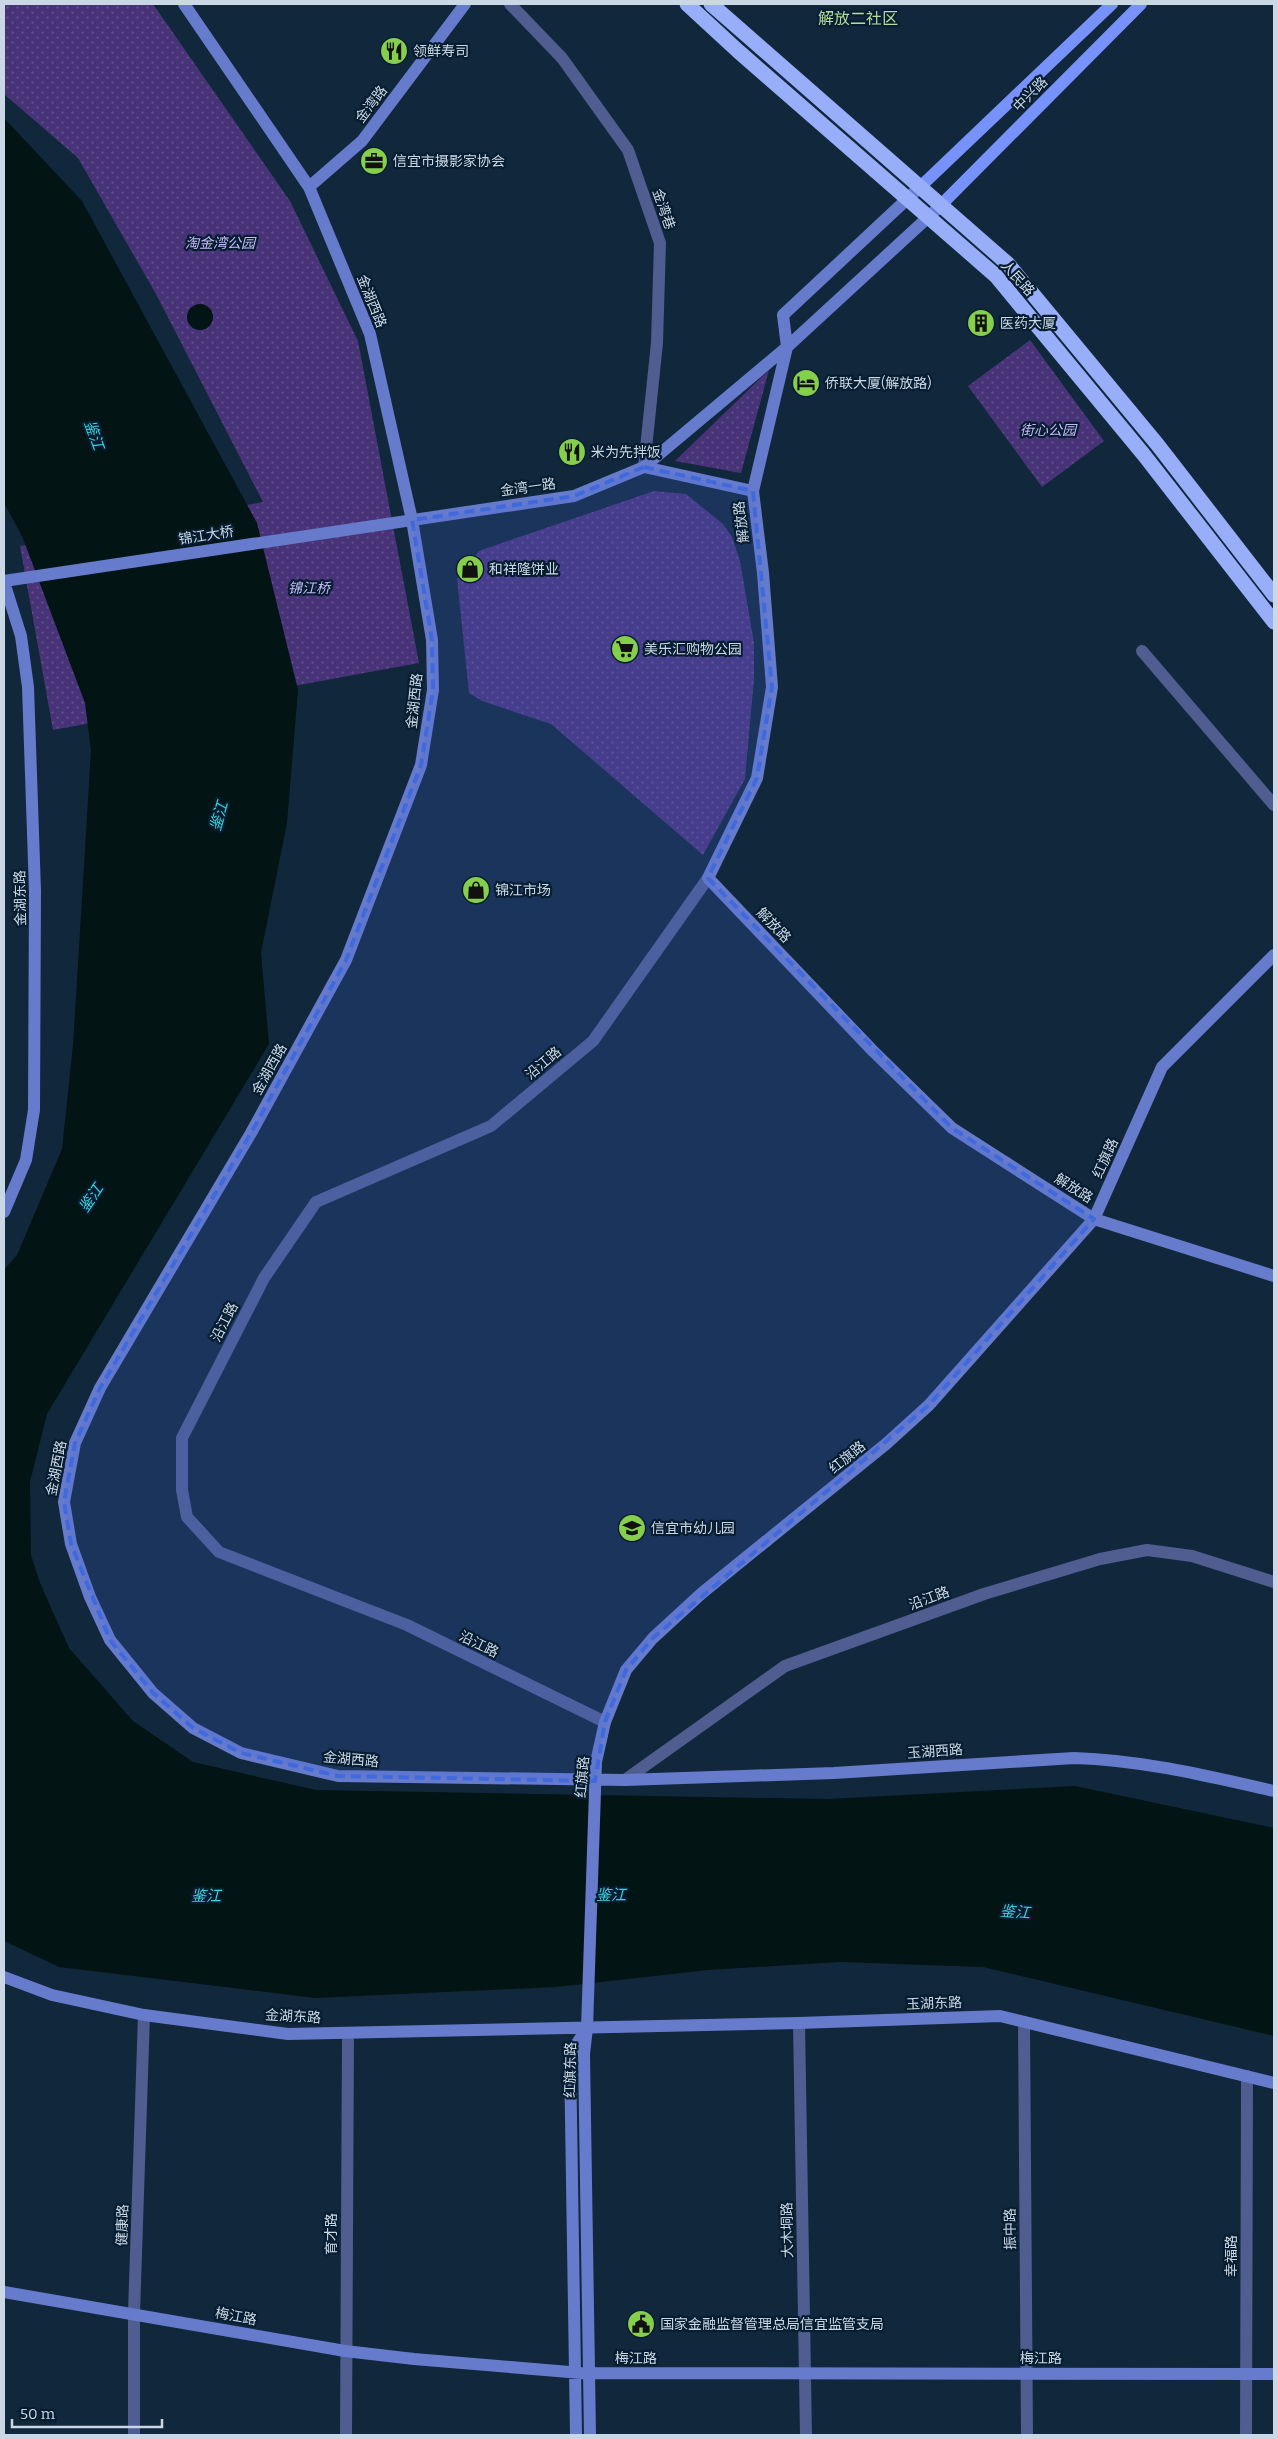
<svg xmlns="http://www.w3.org/2000/svg" width="1278" height="2439" font-family="Bitter,'Noto Sans SC',serif">
	<style>
		.park { fill: url(#park-dots) }
		.water { fill: #031415 }
		.lines { fill: none; stroke-linecap: round; stroke-linejoin: round }
		.street { stroke: #4f5d90; stroke-width: 12 }
		.secondary { stroke: #677bcc; stroke-width: 12 }
		.primary { stroke: #7892fb; stroke-width: 12 }
		.highway { stroke: #98aef9; stroke-width: 15 }
		.marked { fill: #406adb; fill-opacity: 0.2; stroke: #406adb; stroke-width: 4; stroke-dasharray: 10 6; stroke-linejoin: round }
		.labels { text-anchor: middle; stroke-width: 4.5; stroke-linejoin: round; paint-order: stroke }
		.poi-label { font-size: 14px; fill: #cad8e5; stroke: #071d31; text-anchor: start }
		.street-label { font-size: 14px; fill: #cad8e5; stroke: #071d31 }
		.park-label { font-size: 14px; font-style: italic; fill: #c6b7f9; stroke: #071d31 }
		.water-label { font-size: 15px; font-style: italic; fill: #3bd5e1; stroke: #071d31 }
		.quarter-label { font-size: 16px; fill: #b3dd9a; stroke: #071d31 }
	</style>
	<defs>
		<pattern id="park-dots" width="8" height="8" patternUnits="userSpaceOnUse" patternTransform="scale(1.25)"><rect width="8" height="8" fill="#483378"/><path d="M2 2h.1M6 6h.1" fill="none" stroke="#61508b" stroke-width="1.8" stroke-linecap="round"/></pattern>
	</defs>
	<rect width="100%" height="100%" fill="#11273c"/>
	<!-- park -->
	<path class="park" d="M4,4h149l137,197 68,140 61,322 -366,67 -33,-184 243,-44 -107,-208 -78,-136 -74,-64z
		M1030,340l74,101 -62,46 -74,-101z
		M769,370l-28,103 -66,-12z
		M654,491l32,3 37,30 9,13 8,24 14,82v36l-9,100 -42,76 -152,-131 -69,-23 -13,-8 -12,-114 22,-28z"/>
	<!-- water -->
	<path class="water" d="M4,118l78,83 175,322 41,167 -11,133 -26,130 8,91 -222,370 -17,68 1,73 9,28 29,65 64,73 60,41 123,28 512,9 247,-13 199,42v208l-291,-69 -143,-5 -132,8 -152,17 -241,11 -256,-31 -55,-26v-671l13,-15 45,-106 11,-104 18,-294 -6,-48 -63,-167 -18,-33z
		M187 317a13 13 0 1 1 26 0a13 13 0 1 1-26 0Z"/>
	<g class="lines">
		<!-- street -->
		<path class="street" d="M510,4l52,54 66,92 32,93 -3,100 -13,124
			M1142,651l132,154
			M605,1722l-198,-97 -188,-73 -32,-35 -5,-27v-52l82,-160 52,-76 175,-76 102,-85 115,-163
			M625,1780l160,-114 199,-72 116,-35 47,-9 45,6 82,26
			M1024,2022l3,413
			M799,2023l7,412
			M134,2435v-122l10,-298
			M346,2435l2,-402
			M1246,2435l1,-359"/>
		<!-- secondary -->
		<path class="secondary" d="M184,4l125,183 61,147 42,186 20,120 1,50 -12,75 -75,195 -95,173 -151,255 -25,55 -11,59 7,42 19,53 20,43 43,53 40,35 48,25 97,23 287,4 209,-7 240,-15c68,2 134,18 200,33
			M309,187l53,-46 103,-137
			M936,210l-149,137 -34,144 10,82 9,114 -15,91 -49,100 165,173 79,77 142,91 180,57
			M644,467l109,24
			M4,581l570,-85 70,-29 143,-120 -4,-32 136,-127
			M4,582l17,54 7,51 7,204 -1,219 -8,50 -22,52
			M4,1977l48,18 92,20 144,19 511,-11 201,-7 274,67
			M587,2028l9,-266 9,-40 21,-52 27,-32 49,-45 184,-149 43,-39 165,-186 68,-152 112,-112
			M4,2292l341,59 69,8 167,14 693,1
			M576,2435l-6,-381 17,-26 -3,26 6,381"/>
		<!-- primary -->
		<path class="primary" d="M919,188l193,-184
			M940,206l201,-202"/>
		<!-- highway -->
		<path class="highway" d="M687,4l51,47 258,225 148,179 130,167
			M711,4l297,260 149,180 117,151"/>
	</g>
	<!-- marked area -->
	<path class="marked" d="M644,467l109,24 19,196 -15,91 -49,100 244,250 142,91 -165,186 -276,233 -27,32 -21,52 -10,59 -257,-5 -97,-23 -48,-25 -40,-35 -43,-53 -39,-96 -7,-42 11,-59 25,-55 151,-255 95,-173 75,-195 12,-75 -1,-50 -20,-120 162,-24z"/>
	<!-- icons -->
	<defs>
		<g id="restaurant-disc" transform="scale(1.4375)"><circle r="9.5" fill="#85cf4c" stroke="#071d31"/><path d="M-5-6h1v4h1v-4h1v4h1v-4h1v5L-1.5 .5V6h-2V.5L-5-1ZM5-6V6H3V1.5H1.5Q1.5-4 5-6Z" fill="#111"/></g>
		<g id="office-disc" transform="scale(1.4375)"><circle r="9.5" fill="#85cf4c" stroke="#071d31"/><path d="M-6-3h4V-5.5h4V-3h4V5H-6ZM-1-4.5V-3h2v-1.5ZM-6 0V1H6V0Z" fill="#111"/></g>
		<g id="building-disc" transform="scale(1.4375)"><circle r="9.5" fill="#85cf4c" stroke="#071d31"/><path d="M-4-6H4V6H1V3H-1V6H-4ZM-2.5-4.3h1.7v1.8h-1.7ZM.8-4.3h1.7v1.8H.8ZM-2.5-1h1.7V.8h-1.7ZM.8-1h1.7V.8H.8Z" fill="#111"/></g>
		<g id="hotel-disc" transform="scale(1.4375)"><circle r="9.5" fill="#85cf4c" stroke="#071d31"/><path d="M-6-4.5h1.5V1H6V5H4.5V3h-9V5H-6ZM-4 0a1.8 1.8 0 1 1 3.6 0ZM.5 0V-2.5h3Q6-2.5 6 0Z" fill="#111"/></g>
		<g id="shop-disc" transform="scale(1.4375)"><circle r="9.5" fill="#85cf4c" stroke="#071d31"/><path d="M-5-2.5h2.3a2.7 3.5 0 0 1 5.4 0H5L5.5 6h-11ZM-1.5-2.5h3a1.5 2.3 0 0 0-3 0Z" fill="#111"/></g>
		<g id="supermarket-disc" transform="scale(1.4375)"><circle r="9.5" fill="#85cf4c" stroke="#071d31"/><path d="M-6-5.5h2.5l.6 2H6L4.5 2H-2.5L-4.4-4H-6ZM-1.5 3.2a1.3 1.3 0 1 0 .1 0ZM3 3.2a1.3 1.3 0 1 0 .1 0Z" fill="#111"/></g>
		<g id="school-disc" transform="scale(1.4375)"><circle r="9.5" fill="#85cf4c" stroke="#071d31"/><path d="M0-5L7-2L0 1L-7-2ZM-4 1L0 2.5L4 1V4Q0 6-4 4Z" fill="#111"/></g>
		<g id="civic-disc" transform="scale(1.4375)"><circle r="9.5" fill="#85cf4c" stroke="#071d31"/><path d="M-.6-6.5H3V-4.5H.6V-3L4-1V1h2V6H-6V1h2V-1L-.6-3ZM-1.2 2.5V6h2.4V2.5Z" fill="#111"/></g>
	</defs>
	<g fill-rule="evenodd">
		<use href="#restaurant-disc" x="394" y="51"/>
		<use href="#office-disc" x="374" y="161"/>
		<use href="#building-disc" x="981" y="323"/>
		<use href="#hotel-disc" x="806" y="383"/>
		<use href="#restaurant-disc" x="572" y="452"/>
		<use href="#shop-disc" x="470" y="569"/>
		<use href="#supermarket-disc" x="625" y="649"/>
		<use href="#shop-disc" x="476" y="890"/>
		<use href="#school-disc" x="632" y="1528"/>
		<use href="#civic-disc" x="641" y="2324"/>
	</g>
	<g class="labels">
		<!-- poi labels -->
		<g class="poi-label">
			<text x="413" y="56">领鲜寿司</text>
			<text x="393" y="166">信宜市摄影家协会</text>
			<text x="1000" y="328">医药大厦</text>
			<text x="825" y="388">侨联大厦(解放路)</text>
			<text x="591" y="457">米为先拌饭</text>
			<text x="489" y="574">和祥隆饼业</text>
			<text x="644" y="654">美乐汇购物公园</text>
			<text x="495" y="895">锦江市场</text>
			<text x="651" y="1533">信宜市幼儿园</text>
			<text x="660" y="2329">国家金融监督管理总局信宜监管支局</text>
		</g>
		<!-- street labels -->
		<g class="street-label">
			<text transform="translate(1030 94) rotate(-45)" y="5">中兴路</text>
			<text transform="translate(371 104) rotate(-53)" y="5">金湾路</text>
			<text transform="translate(664 209) rotate(71)" y="5">金湾巷</text>
			<text transform="translate(1018 278) rotate(48)" y="5">人民路</text>
			<text transform="translate(372 301) rotate(68)" y="5">金湖西路</text>
			<text transform="translate(528 487) rotate(-8)" y="5">金湾一路</text>
			<text transform="translate(741 522) rotate(-97)" y="5">解放路</text>
			<text transform="translate(206 535) rotate(-9)" y="5">锦江大桥</text>
			<text transform="translate(414 701) rotate(-84)" y="5">金湖西路</text>
			<text transform="translate(20 898) rotate(-91)" y="5">金湖东路</text>
			<text transform="translate(774 925) rotate(46)" y="5">解放路</text>
			<text transform="translate(543 1063) rotate(-40)" y="5">沿江路</text>
			<text transform="translate(269 1069) rotate(-61)" y="5">金湖西路</text>
			<text transform="translate(1105 1158) rotate(-66)" y="5">红旗路</text>
			<text transform="translate(1074 1188) rotate(32)" y="5">解放路</text>
			<text transform="translate(224 1322) rotate(-63)" y="5">沿江路</text>
			<text transform="translate(847 1457) rotate(-39)" y="5">红旗路</text>
			<text transform="translate(56 1468) rotate(-79)" y="5">金湖西路</text>
			<text transform="translate(929 1598) rotate(-20)" y="5">沿江路</text>
			<text transform="translate(479 1644) rotate(26)" y="5">沿江路</text>
			<text transform="translate(935 1751) rotate(-4)" y="5">玉湖西路</text>
			<text transform="translate(351 1759) rotate(5)" y="5">金湖西路</text>
			<text transform="translate(582 1777) rotate(-85)" y="5">红旗路</text>
			<text transform="translate(934 2003) rotate(-2)" y="5">玉湖东路</text>
			<text transform="translate(293 2016) rotate(3)" y="5">金湖东路</text>
			<text transform="translate(570 2070) rotate(-89)" y="5">红旗东路</text>
			<text transform="translate(122 2225) rotate(-88)" y="5">健康路</text>
			<text transform="translate(1010 2229) rotate(-91)" y="5">振中路</text>
			<text transform="translate(787 2230) rotate(-91)" y="5">大木垌路</text>
			<text transform="translate(331 2234) rotate(-90)" y="5">育才路</text>
			<text transform="translate(1231 2256) rotate(-90)" y="5">幸福路</text>
			<text transform="translate(236 2316) rotate(10)" y="5">梅江路</text>
			<text x="636" y="2363">梅江路</text>
			<text x="1041" y="2363">梅江路</text>
		</g>
		<!-- park labels -->
		<g class="park-label">
			<text x="220" y="248">淘金湾公园</text>
			<text x="1048" y="435">街心公园</text>
			<text x="309" y="593">锦江桥</text>
		</g>
		<!-- water labels -->
		<g class="water-label">
			<text transform="translate(94 435) rotate(70)" y="5">鉴江</text>
			<text transform="translate(219 816) rotate(-74)" y="5">鉴江</text>
			<text transform="translate(91 1198) rotate(-56)" y="5">鉴江</text>
			<text x="611" y="1900">鉴江</text>
			<text x="206" y="1901">鉴江</text>
			<text transform="translate(1015 1912) rotate(4)" y="5">鉴江</text>
		</g>
		<!-- quarter labels -->
		<g class="quarter-label">
			<text x="858" y="24">解放二社区</text>
		</g>
	</g>
	<!-- border -->
	<rect width="1278" height="2439" fill="none" stroke="#cad8e5" stroke-width="10"/>
	<!-- scale -->
	<path d="M12 2419v8h150v-8" fill="none" stroke="#cad8e5" stroke-width="2.5"/>
	<text x="20" y="2419" font-size="15" fill="#cad8e5" stroke="#071d31" stroke-width="4" paint-order="stroke">50 m</text>
</svg>
